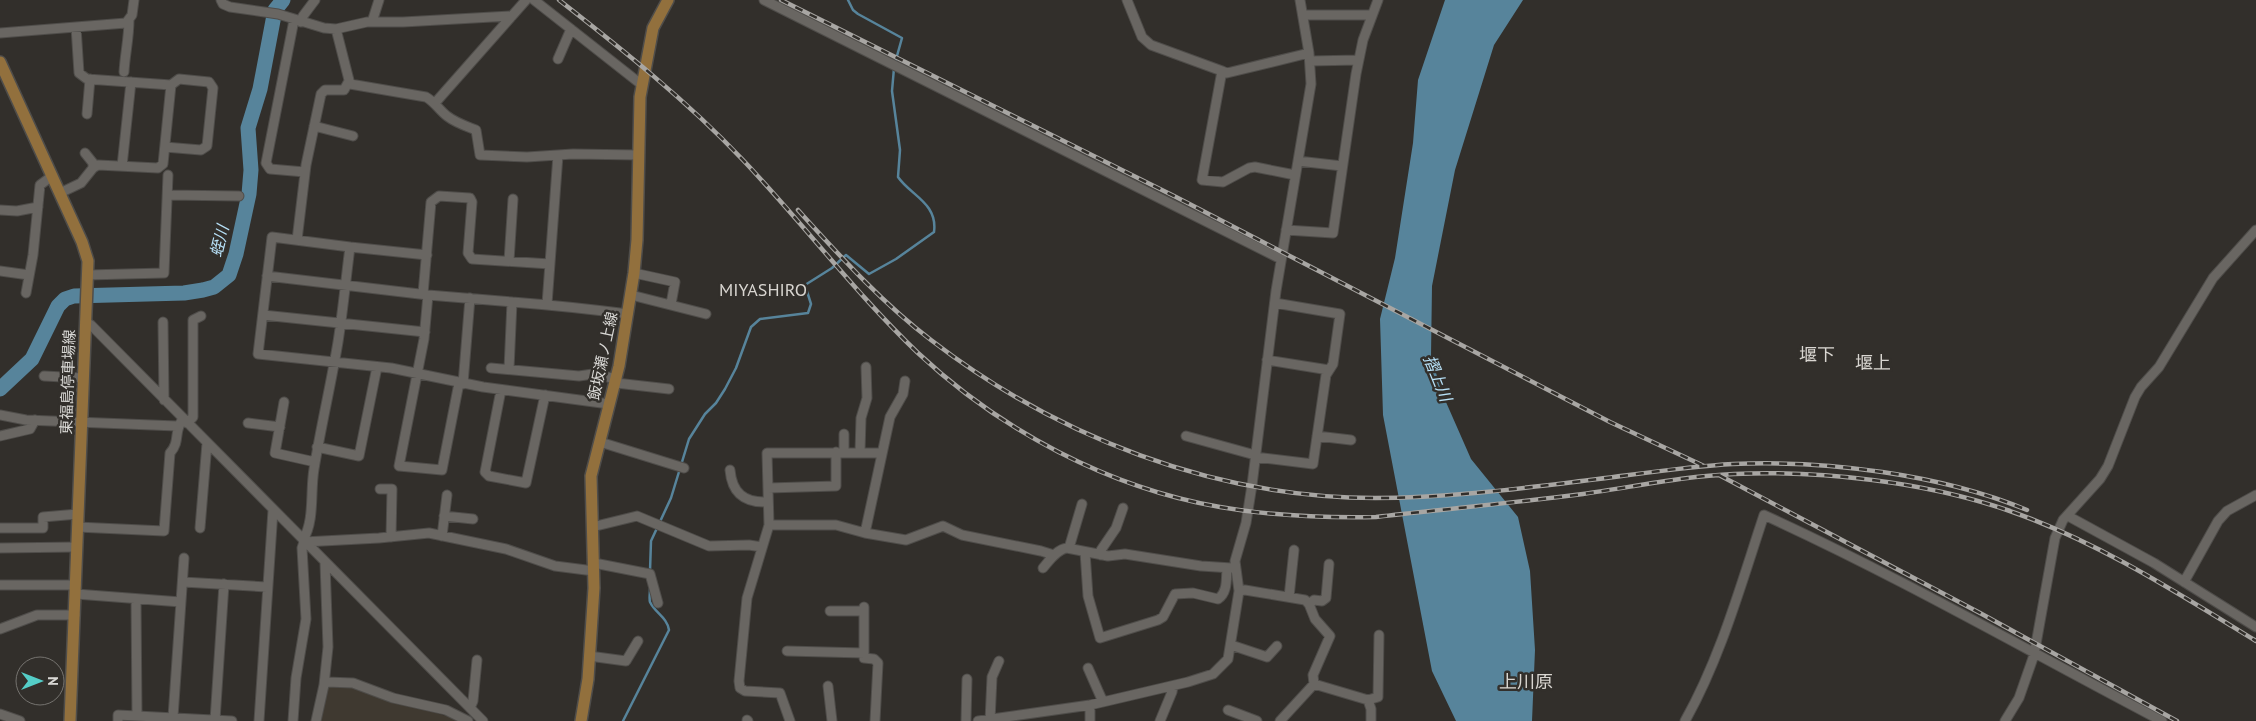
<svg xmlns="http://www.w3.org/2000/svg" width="2256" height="721" font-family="'PT Sans','Noto Sans JP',sans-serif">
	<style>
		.built { fill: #3f3930 }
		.water { fill: #57849b }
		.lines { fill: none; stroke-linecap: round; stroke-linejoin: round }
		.stream { stroke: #57849b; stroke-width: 2.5 }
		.river { stroke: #57849b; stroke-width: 15 }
		.minor-casing { stroke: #4f4d4a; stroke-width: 11 }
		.major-casing { stroke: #4f4d4a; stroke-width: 14 }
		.minor { stroke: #696662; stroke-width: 9 }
		.major { stroke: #92703d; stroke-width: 11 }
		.rail-casing { stroke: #a8a6a3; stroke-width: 4.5 }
		.rail { stroke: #322f2b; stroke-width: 2.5; stroke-dasharray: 8; stroke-linecap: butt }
		.labels { text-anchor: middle; stroke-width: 5; stroke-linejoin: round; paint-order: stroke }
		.street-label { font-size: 15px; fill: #d9d8d5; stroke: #322f2b }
		.water-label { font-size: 16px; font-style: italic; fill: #b8e2f9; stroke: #322f2b }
		.quarter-label { font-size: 18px; fill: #d9d6d1; stroke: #322f2b }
	</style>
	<rect width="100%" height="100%" fill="#322f2b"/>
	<!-- built -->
	<path class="built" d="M325,686l28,1 109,34h-146z"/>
	<!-- water -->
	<path class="water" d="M1445,0h78l-29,45 -39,125 -23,116 -1,70 11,37 29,66 47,58 12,54 5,79 -3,71h-76l-24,-50 -49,-256 -3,-96 15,-61 18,-115 5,-63z"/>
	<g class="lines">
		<!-- stream -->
		<path class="stream" d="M848,0l5,10 5,4 44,24 -7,25
			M650,571l1,-30 20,-43 18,-59 16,-25 11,-11 9,-14 11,-21 15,-41 9,-8 48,-6 3,-9 -6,-19 27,-17 14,-13 23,19 27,-15 38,-27c4,-29 -24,-37 -36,-55l2,-27 -8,-59 2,-23
			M623,721l46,-91c-2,-13 -14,-17 -19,-28 -1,-3 0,-9 0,-13"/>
		<!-- river -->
		<path class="river" d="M0,389l32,-30 26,-53 7,-7 9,-3 110,-3 19,-3 11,-3 15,-12 7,-21 13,-60 2,-24 -3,-42 12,-39 15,-79 8,-10"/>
		<!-- minor casing -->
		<g class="minor-casing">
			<path id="minor" d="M221,0l2,4 7,3 48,7 46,14 12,1 31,-7h36l109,-6
				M534,0l108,85
				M764,0l517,259
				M1127,0l15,37 9,8 71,26 -20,109 21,2 26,-14 6,-1 40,8
				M1303,15h69
				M294,20l-28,143 4,6 35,3
				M301,22l2,-6 12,-16
				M372,22l7,-22
				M76,27l3,46 8,6 84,6
				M336,29l14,55 76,13c9,5 13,13 21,19 9,7 19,10 29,14l4,25 47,2 46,-3 66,1
				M0,33l126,-10 6,-8 2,-15
				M558,59l13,-30
				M1310,61l48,-1
				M1222,71l5,2 82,-20
				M124,72c1,-18 5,-34 5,-52
				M435,103l91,-103
				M87,114l3,-35
				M314,126l39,10
				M85,153l8,10v5
				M1298,161l44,5
				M122,166l9,-84
				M60,193l21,-10 12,-15 5,-3 60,3 5,-4 8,-79 8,-6 30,3 4,6 -6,58 -6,4 -36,-3
				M168,195l71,1
				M0,210l17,1 21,-4
				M1286,230l47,3 23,-159 7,-34 15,-40
				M297,240l9,-75 15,-71 4,-4h19l5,-9
				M350,247l77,8
				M509,261l4,-62
				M0,271l29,4
				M634,273l41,9 -4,22
				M87,275l77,-2 4,-98
				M267,276l161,19 84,7 -3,67
				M26,293l7,-38 7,-70 12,-9
				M423,294l8,-92 8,-6 31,2 2,4 -4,51 4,6 78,5
				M428,295l-4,44 -25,127 43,4 17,-87
				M631,295l75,19
				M512,302c39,3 77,7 116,12
				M547,304l11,-149
				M263,315l162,17
				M85,322l6,3 392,396
				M163,322l1,78
				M1267,360l62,10
				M491,368l88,8 14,-2 24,5
				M44,376l39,2
				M616,383l53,6
				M463,384l7,-86
				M501,390l-16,82 4,4 37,7 19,-88
				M284,402l-9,51 40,9
				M0,415l26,5 151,6
				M187,423l6,-6v-97l8,-4
				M248,423l32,4
				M0,436l30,-7 5,-9
				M1186,436l69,19
				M1317,436l34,4
				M600,442l84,26
				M317,447l42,9 18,-89
				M844,452v-18
				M860,452l1,-34 6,-20 -1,-31
				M1255,457l58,7 13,-89 7,-11 7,-50 -65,-11
				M730,470c2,23 14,33 38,32
				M768,488l68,-2v-34
				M380,489h12l-1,48
				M444,516l29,3
				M2068,516l86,47 102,64
				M769,525h67l29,8 25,-116 13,-23 2,-13
				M77,527l87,4 6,-78c11,-12 3,-22 13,-34
				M592,527l45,-11 72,30 40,-1 13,2
				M0,528h43v-11l35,-3
				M200,528l7,-85
				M865,533l41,7 37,-14 19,9 79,16 13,4
				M442,536l5,-41
				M303,540c12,-20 7,-48 11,-71 7,-43 17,-85 24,-127 5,-32 8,-64 12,-95l-78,-10 -14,117 133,14 92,19 126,17
				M0,548l77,-1
				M1069,548l13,-44
				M1085,552l3,44 12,42 58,-18 5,-3 12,-23 18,-1 25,6c10,-7 8,-20 9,-31
				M1101,555v-5l15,-22 7,-20
				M594,563l56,11 8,29
				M1043,568c6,-7 14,-19 24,-20l41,8 17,-2 76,12 31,2
				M183,582l84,5
				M2184,582l34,-61 9,-10 29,-16
				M0,585h76
				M1239,591l6,-1 60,10 4,4 6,15 15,17 -17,39 1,9
				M76,594l105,8
				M1289,597l5,-47
				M136,599l1,117
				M1309,604l5,-4 8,1 4,-3 3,-34
				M864,607v51l10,1 4,4 -3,58
				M830,611h34
				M0,629l37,-14h38
				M1231,645l36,12 10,-11
				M787,651l77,2
				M589,656l37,5 12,-20
				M1088,668l15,34
				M324,685l4,-38 -3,-84
				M828,686l4,35
				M1368,700l10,-3 1,-62
				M470,708l3,-7 4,-41
				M1228,710l29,11
				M0,714l20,7
				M173,717l11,-159
				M215,720l9,-136
				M747,720l1,1
				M118,721v-6l114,6
				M259,721l14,-211
				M293,721l3,-43 10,-59 -4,-71 2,-6 75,-4 50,-5 77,16 49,17 39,5
				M316,721l8,-36 3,-3 26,1 40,15 53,12 22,11
				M790,721l-10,-28 -35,-2 -5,-3 -1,-7 8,-83 22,-73 -2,-72h115
				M966,721l1,-42
				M978,721l112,-16 98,-23 25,-8 15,-15 11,-68 -4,-30 11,-38 6,-38 24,-194 35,-207 -2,-31 -9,-53
				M990,721l2,-44 7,-16
				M1090,721v-16
				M1160,721l12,-29 1,-6
				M1280,721l34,-37 54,16 3,9v12
				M1685,721c36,-64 56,-137 79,-206 136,62 266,137 398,206
				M2005,721l14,-23 15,-43 21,-117 8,-18 37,-41 8,-13 27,-69 6,-10 18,-20 54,-89 43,-48"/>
		</g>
		<!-- major casing -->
		<g class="major-casing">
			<path id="major" d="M0,62l82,180 6,19 -18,460
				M581,721l7,-42 6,-91 -3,-112 28,-110 15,-93 3,-33 3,-143 13,-69 15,-28"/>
		</g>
		<!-- minor -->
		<use href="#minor" class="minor"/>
		<!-- major -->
		<use href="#major" class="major"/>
		<!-- rail casing -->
		<g class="rail-casing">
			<path id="rail" d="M559,0c64,50 127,100 183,159 60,63 113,134 176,194 82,77 191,135 302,154 52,9 104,11 156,10 69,-8 138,-14 207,-23 50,-7 101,-18 151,-20 87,-4 191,8 273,36 90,31 169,82 249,131
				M781,0l395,197 434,225 94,44
				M798,210c41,45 84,93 133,130 126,97 284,158 444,158 67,0 133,-8 199,-16 53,-6 105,-15 159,-18 93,-4 207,10 294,46
				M1719,475l261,138 197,108"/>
		</g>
		<!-- rail -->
		<use href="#rail" class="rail"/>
	</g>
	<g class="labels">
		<!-- street labels -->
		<g class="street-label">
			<text transform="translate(603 356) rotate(-78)" y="5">飯坂瀬ノ上線</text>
			<text transform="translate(68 382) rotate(-88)" y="5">東福島停車場線</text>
		</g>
		<!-- water labels -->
		<g class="water-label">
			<text transform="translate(219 241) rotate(-76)" y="6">蛭川</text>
			<text transform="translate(1438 378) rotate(68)" y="6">摺上川</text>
		</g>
		<!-- quarter labels -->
		<g class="quarter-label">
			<text x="763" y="296">MIYASHIRO</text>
			<text x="1817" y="361">堰下</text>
			<text x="1873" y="369">堰上</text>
			<text x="1526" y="688">上川原</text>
		</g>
	</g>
	<!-- north arrow -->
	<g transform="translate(40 681) rotate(90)"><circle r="24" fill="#322f2b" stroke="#75736f"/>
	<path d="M0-4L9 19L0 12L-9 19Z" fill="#54cdc7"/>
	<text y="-8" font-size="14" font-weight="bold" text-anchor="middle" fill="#d9d8d5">N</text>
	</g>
</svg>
